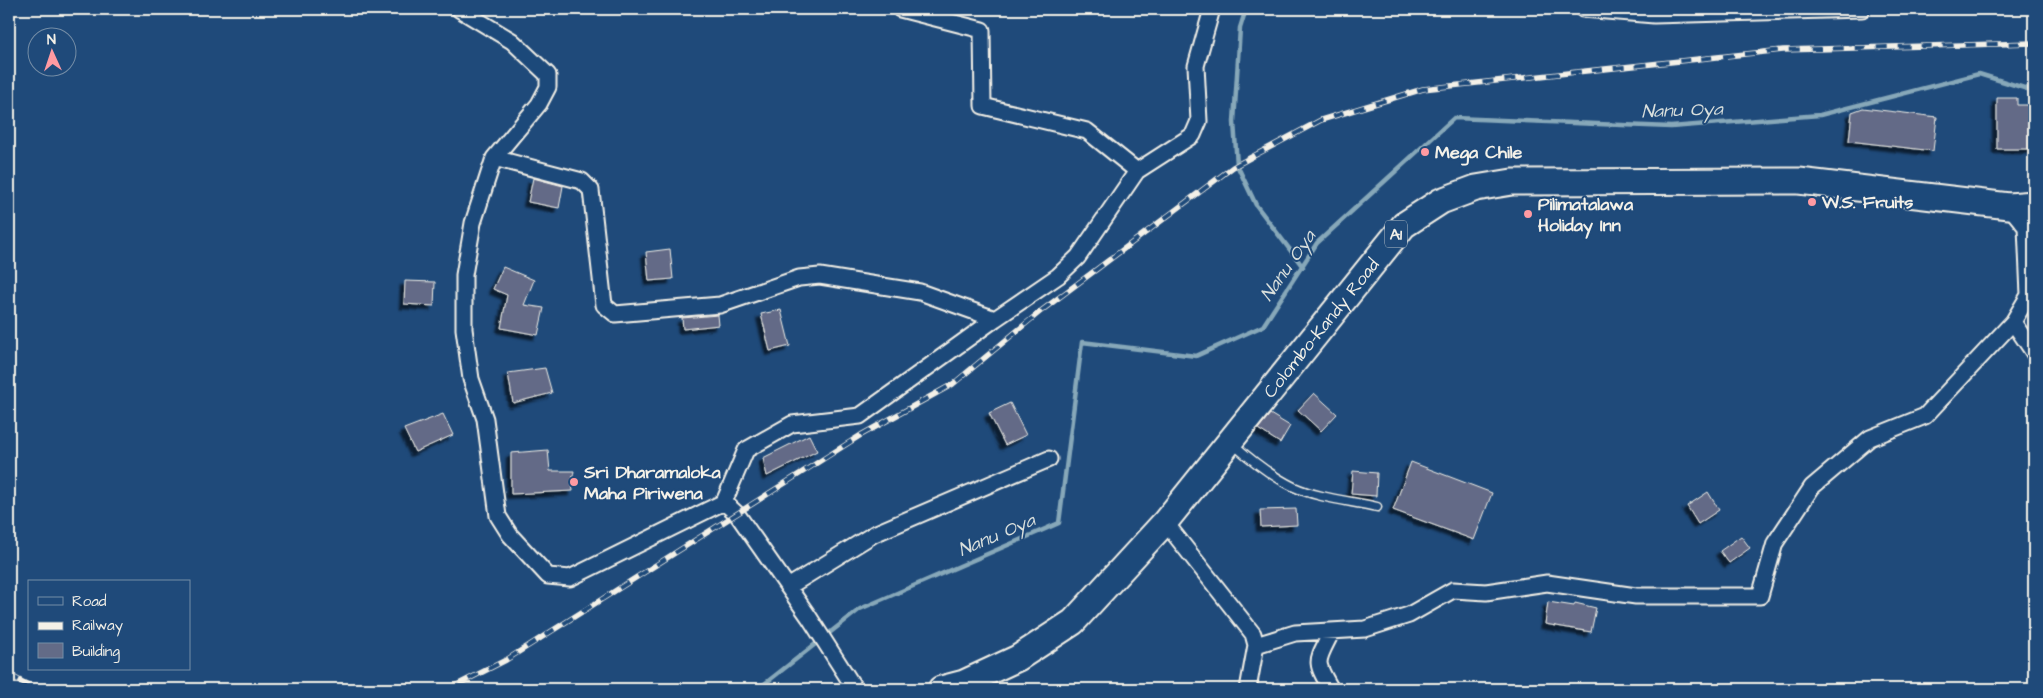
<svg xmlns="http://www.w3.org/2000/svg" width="2043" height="698" font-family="'Architects Daughter',sans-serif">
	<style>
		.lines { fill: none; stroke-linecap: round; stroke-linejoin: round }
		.stream { stroke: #87a8b9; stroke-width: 4.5 }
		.building { fill: #636b87; stroke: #f4f1e8; filter: url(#shadow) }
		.service-casing { stroke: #f4f1e8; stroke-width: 11 }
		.minor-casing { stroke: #f4f1e8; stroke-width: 19 }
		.trunk-casing { stroke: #f4f1e8; stroke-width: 29 }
		.service { stroke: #1f4a7a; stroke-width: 8 }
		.minor { stroke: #1f4a7a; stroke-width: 15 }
		.trunk { stroke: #1f4a7a; stroke-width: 25 }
		.rail-casing { stroke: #f4f1e8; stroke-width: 5.5 }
		.rail { stroke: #1f4a7a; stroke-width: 4; stroke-dasharray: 11; stroke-linecap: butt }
		.poi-dot { fill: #ff9aa2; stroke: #1f4a7a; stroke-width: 2 }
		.labels { text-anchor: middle; stroke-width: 4; stroke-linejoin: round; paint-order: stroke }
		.shield { fill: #1f4a7a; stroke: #b4bfc7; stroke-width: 1 }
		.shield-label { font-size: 16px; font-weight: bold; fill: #f4f1e8 }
		.poi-label { font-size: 18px; font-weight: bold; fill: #f4f1e8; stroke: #1f4a7a; text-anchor: start }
		.street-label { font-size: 18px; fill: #f4f1e8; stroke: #1f4a7a }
		.water-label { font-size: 19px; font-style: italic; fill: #d9dfdc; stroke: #1f4a7a }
	</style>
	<defs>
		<filter id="shadow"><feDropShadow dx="-4.5" dy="4.5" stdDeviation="1" flood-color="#0009"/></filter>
	</defs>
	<rect width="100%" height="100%" fill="#1f4a7a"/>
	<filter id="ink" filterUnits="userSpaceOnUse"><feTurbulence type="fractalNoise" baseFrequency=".02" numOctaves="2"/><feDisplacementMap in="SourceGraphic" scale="10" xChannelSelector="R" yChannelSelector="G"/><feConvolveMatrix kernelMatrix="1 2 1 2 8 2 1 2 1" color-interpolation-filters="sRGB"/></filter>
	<g filter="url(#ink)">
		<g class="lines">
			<!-- stream -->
			<path class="stream" d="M1246,9l-6,19 -6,94 3,43 19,40 47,62
				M758,689l102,-80 199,-86 23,-181 114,14 67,-30 54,-83 137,-125 217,9 149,-12 159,-41 55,17"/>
		</g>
		<!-- building -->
		<path class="building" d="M1997,98h20v7h17v44h-37z
			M1863,108l74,9 -4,34 -84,-10 3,-29z
			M533,178l30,8 -4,22 -31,-6z
			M670,249l3,30 -24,2 -3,-29z
			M503,267l31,13 -10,25 20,3 -6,27 -37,-7 6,-33 -14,-6z
			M405,281l30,1 -1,24 -30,-2z
			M781,310l9,36 -20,5 -9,-37z
			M718,315l1,10 -36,4 -1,-11z
			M545,368l7,25 -39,10 -5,-30z
			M1314,393l23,21 -16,17 -23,-21z
			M1010,403l16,32 -21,10 -16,-32z
			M443,414l10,21 -38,17 -11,-23z
			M1270,414l20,12 -10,17 -22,-14z
			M809,435l8,16 -50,25 -4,-18z
			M548,450l2,21h24l-2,10 1,10 -62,3v-41z
			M1411,462l81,31 -18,47 -81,-30z
			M1353,471l24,2 -1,23 -25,-2z
			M1708,492l11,18 -21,14 -11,-18z
			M1296,509l1,16 -36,2 -1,-17z
			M1741,536l9,12 -21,15 -9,-12z
			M1548,602l26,4 1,-3 21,5 -5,24 -46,-8z"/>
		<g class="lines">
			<!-- service casing -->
			<g class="service-casing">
				<path id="service" d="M1233,444c17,15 40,33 61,43 24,11 57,14 83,20"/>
			</g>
			<!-- minor casing -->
			<g class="minor-casing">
				<path id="minor" d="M459,9l53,32 36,34v12l-9,17 -45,54 -21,65 -9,52v54l7,50 14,40 13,97 12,19 38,41 22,2 154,-76 13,12 72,103 46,72
					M900,9l82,21 1,76 104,25 50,40
					M1583,9l71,6 208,-6
					M494,158l88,23 9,9 13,115 11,9 105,-9 79,-27 21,-2 100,16 75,27
					M2013,322l21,31
					M724,502l22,-52 46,-26 68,-8 135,-97 63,-43 20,-19 59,-86 56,-36 6,-14 -3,-55 16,-57
					M1165,522l88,112 3,11 -8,44
					M788,587l86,-53 175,-75
					M1256,645l39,-12 70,-4 44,-14 44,-25 33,2 61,-9 89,13h124l15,-53 37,-56 58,-49 55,-22 88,-94 16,-27 -3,-68 -17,-21
					M1331,689c-18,-30 -14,-27 1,-58"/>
			</g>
			<!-- trunk casing -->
			<g class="trunk-casing">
				<g id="trunk">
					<path id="s1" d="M941,689l23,-6 54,-25 55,-36 92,-100 239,-297 37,-24 35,-13 36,-6 287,-1 210,25 25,-2"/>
				</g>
			</g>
			<!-- service -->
			<use href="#service" class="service"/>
			<!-- minor -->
			<use href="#minor" class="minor"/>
			<!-- trunk -->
			<use href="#trunk" class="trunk"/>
			<!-- rail casing -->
			<g class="rail-casing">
				<path id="rail" d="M9,675l27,14
					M449,689l57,-29 355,-225 92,-51 88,-73 192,-144 88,-47 102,-31 163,-18 197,-21 251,-7"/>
			</g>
			<!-- rail -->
			<use href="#rail" class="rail"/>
		</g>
	</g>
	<!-- markers -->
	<g class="poi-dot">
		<circle cx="1425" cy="152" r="5"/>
		<circle cx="1812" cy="202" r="5"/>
		<circle cx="1528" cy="214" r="5"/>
		<circle cx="574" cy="482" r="5"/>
	</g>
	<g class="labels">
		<!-- shield labels -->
		<rect class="shield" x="1385" y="220.5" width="22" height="27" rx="4"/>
		<g class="shield-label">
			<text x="1396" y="240">A1</text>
		</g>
		<!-- poi labels -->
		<g class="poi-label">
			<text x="1435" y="158">Mega Chile</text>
			<text x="1822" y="208">W.S. Fruits</text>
			<text x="1538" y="210">Pilimatalawa<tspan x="1538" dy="21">Holiday Inn</tspan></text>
			<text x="584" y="478">Sri Dharamaloka<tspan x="584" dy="21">Maha Piriwena</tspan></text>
		</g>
		<!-- street labels -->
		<g class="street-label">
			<text dy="6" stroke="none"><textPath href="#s1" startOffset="534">Colombo-Kandy Road</textPath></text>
		</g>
		<!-- water labels -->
		<g class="water-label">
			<text transform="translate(1682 109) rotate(-2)" y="7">Nanu Oya</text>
			<text transform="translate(1287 265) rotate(-55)" y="7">Nanu Oya</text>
			<text transform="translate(996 534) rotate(-23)" y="7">Nanu Oya</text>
		</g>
	</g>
	<!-- margin -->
	<rect width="2043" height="698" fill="none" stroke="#1f4a7a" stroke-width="30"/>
	<rect x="15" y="15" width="2013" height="668" fill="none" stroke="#f4f1e8" stroke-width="2" filter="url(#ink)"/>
	<!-- legend -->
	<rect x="28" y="580" width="162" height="90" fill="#1f4a7a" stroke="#748da6"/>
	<rect x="38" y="597" width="25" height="8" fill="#1f4a7a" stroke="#748da6"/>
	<text x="72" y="606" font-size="15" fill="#f4f1e8">Road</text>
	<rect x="38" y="622" width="25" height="8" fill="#f4f1e8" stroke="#748da6"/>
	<text x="72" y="630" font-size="15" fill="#f4f1e8">Railway</text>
	<rect x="38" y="643" width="25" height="15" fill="#636b87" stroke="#748da6"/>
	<text x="72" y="656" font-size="15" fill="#f4f1e8">Building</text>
	<!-- north arrow -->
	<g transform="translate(52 52) rotate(357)"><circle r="24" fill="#1f4a7a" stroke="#748da6"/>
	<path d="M0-4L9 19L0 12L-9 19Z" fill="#ff9aa2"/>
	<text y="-8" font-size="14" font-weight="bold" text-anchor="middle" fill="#f4f1e8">N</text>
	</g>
</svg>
